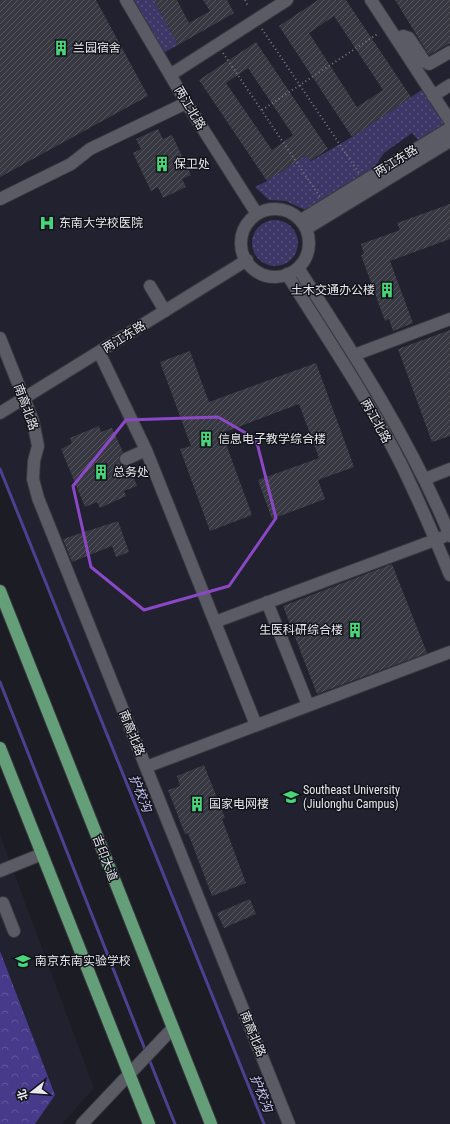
<svg xmlns="http://www.w3.org/2000/svg" width="450" height="1124" font-family="'Roboto Condensed','Noto Sans SC',sans-serif">
	<style>
		.built { fill: #22212f }
		.grass { fill: url(#grass-dots) }
		.forest { fill: url(#forest-crowns) }
		.lines { fill: none; stroke-linecap: round; stroke-linejoin: round }
		.stream { stroke: #4d4091; stroke-width: 3 }
		.building { fill: url(#building-hatch); fill-rule: evenodd }
		.minor-casing { stroke: #38383e; stroke-width: 14 }
		.major-casing { stroke: #38383e; stroke-width: 14 }
		.path { stroke: #797980; stroke-width: 2; stroke-dasharray: 1 3; stroke-linecap: butt }
		.minor { stroke: #5b5b65; stroke-width: 12 }
		.major { stroke: #659f79; stroke-width: 12 }
		.marked { fill: none; stroke: #8b48c6; stroke-width: 3; stroke-linejoin: round }
		.labels { text-anchor: middle; stroke-width: 3; stroke-linejoin: round; paint-order: stroke }
		.poi-label { font-size: 12px; fill: #e8e8ee; stroke: #13131b; text-anchor: start }
		.street-label { font-size: 12px; fill: #e8e8ee; stroke: #13131b }
		.water-label { font-size: 13px; font-style: italic; fill: #c7c5f3; stroke: #13131b }
	</style>
	<defs>
		<pattern id="grass-dots" width="8" height="8" patternUnits="userSpaceOnUse"><rect width="8" height="8" fill="#3c3766"/><path d="M2 2h.1M6 6h.1" fill="none" stroke="#58547c" stroke-width="1.8" stroke-linecap="round"/></pattern>
		<pattern id="forest-crowns" width="20" height="18" patternUnits="userSpaceOnUse"><rect width="20" height="18" fill="#483a8b"/><path d="M2 6a3 3 0 1 1 6 0M12 15a3 3 0 1 1 6 0" fill="none" stroke="#62569c"/></pattern>
		<pattern id="building-hatch" width="6" height="6" patternUnits="userSpaceOnUse"><rect width="6" height="6" fill="#383842"/><path d="M-1 1l2-2M0 6l6-6M5 7l2-2" fill="none" stroke="#55555e"/></pattern>
	</defs>
	<rect width="100%" height="100%" fill="#1c1c24"/>
	<!-- built -->
	<path class="built" d="M0,0h450v1124h-187l-263,-654z
		M0,835l94,253 -32,36h-62z"/>
	<!-- grass -->
	<path class="grass" d="M134,0h20l24,45 -15,8z
		M423,89l22,36 -25,17 -8,-9 -28,20 -10,15 -69,42 -19,-9 -17,-1 -14,-13 12,-6 39,-26 5,6 41,-24z
		M252 243a23 23 0 1 1 46 0a23 23 0 1 1-46 0Z"/>
	<!-- forest -->
	<path class="forest" d="M0,951l55,144 -20,29h-35z"/>
	<g class="lines">
		<!-- stream -->
		<path class="stream" d="M0,469l264,655
			M0,682l146,370
			M149,1059l26,65"/>
	</g>
	<!-- building -->
	<path class="building" d="M0,0h96l52,96 -148,81z
		M154,0h23l12,23 21,-12 -7,-11h24l7,13 -56,32z
		M318,0h28l65,97 -59,40 -73,-111zM334,16l49,74 -26,17 -48,-74z
		M395,0h55v43l-21,12z
		M256,42l72,107 -18,12 -4,-6 -39,26 -68,-101zM248,68l45,67 -21,15 -46,-67z
		M158,129l5,10 9,-4 19,40 -9,4 4,8 -23,11 -5,-11 -7,4 -18,-38 8,-4 -5,-10z
		M450,204v35l-60,22 23,62 -20,8 -4,-12 -4,2 -24,-66 3,-1 -3,-10 39,-14 -3,-7z
		M450,330v106l-18,6 -34,-93z
		M190,351l19,51 107,-39 38,104 -36,13 7,19 -53,20 -14,-39 61,-22 -20,-54 -77,29 30,82 -42,16 -30,-82 11,-3 -31,-84z
		M99,426l2,6 11,-4 11,24 -3,3 -1,7 3,3 7,1 8,20 -13,5 2,5 -26,12 -3,-6 -12,5 -24,-58 11,-6 -2,-5z
		M118,521l11,31 -13,5 -4,-11 -40,16 -9,-23z
		M392,564l35,89 -110,41 -34,-88z
		M204,765l21,53 -3,1 24,64 -34,13 -24,-63 -3,1 -17,-44 12,-4 -3,-10z
		M250,899l6,15 -32,14 -7,-15z"/>
	<g class="lines">
		<!-- minor casing -->
		<g class="minor-casing">
			<path id="minor" d="M126,0l63,107 68,107
				M371,0l79,121
				M397,40l6,-4 6,2 16,24 4,2 21,-12
				M170,75l117,-75
				M433,96l17,-11
				M0,199l71,-35 19,-15 96,-46
				M241 243a34 34 0 1 1 68 0a34 34 0 1 1-68 0Z
				M301,220l149,-92
				M306,229l144,-88
				M298,268c56,86 113,173 152,268
				M287,274c39,63 81,124 114,190 18,37 34,74 49,111
				M150,286l15,25
				M0,338l33,83 5,25 -4,15 -1,18 5,19 251,626
				M99,352l47,98 110,275
				M354,355l96,-36
				M0,413l247,-153
				M126,459l20,-9
				M425,479l25,-10
				M267,602l41,103
				M215,622l228,-85
				M146,767l304,-115
				M0,871l42,-17
				M3,903l11,28
				M82,1124l90,-95"/>
		</g>
		<!-- major casing -->
		<g class="major-casing">
			<path id="major" d="M0,591l211,533
				M0,748l149,376"/>
		</g>
		<!-- path -->
		<path class="path" d="M245,0l3,6
			M262,29l97,144
			M223,53l97,144
			M262,110l117,-77"/>
		<!-- minor -->
		<use href="#minor" class="minor"/>
		<!-- major -->
		<use href="#major" class="major"/>
	</g>
	<!-- marked area -->
	<path class="marked" d="M218,417l38,22 20,79 -47,68 -85,24 -53,-43 -18,-81 53,-66z"/>
	<!-- icons -->
	<defs>
		<g id="building-bare" transform="scale(1.2)"><path d="M-4-6H4V6H1V3H-1V6H-4ZM-2.5-4.3h1.7v1.8h-1.7ZM.8-4.3h1.7v1.8H.8ZM-2.5-1h1.7V.8h-1.7ZM.8-1h1.7V.8H.8Z" fill="#47d779" stroke="#13131b" stroke-width="2.5" paint-order="stroke"/></g>
		<g id="hospital-bare" transform="scale(1.2)"><path d="M-5-5h3v3.5h4V-5h3V5h-3V1.5h-4V5h-3Z" fill="#47d779" stroke="#13131b" stroke-width="2.5" paint-order="stroke"/></g>
		<g id="university-bare" transform="scale(1.2)"><path d="M0-5L7-2L0 1L-7-2ZM-4 1L0 2.5L4 1V4Q0 6-4 4Z" fill="#47d779" stroke="#13131b" stroke-width="2.5" paint-order="stroke"/></g>
		<g id="school-bare" transform="scale(1.2)"><path d="M0-5L7-2L0 1L-7-2ZM-4 1L0 2.5L4 1V4Q0 6-4 4Z" fill="#47d779" stroke="#13131b" stroke-width="2.5" paint-order="stroke"/></g>
	</defs>
	<g fill-rule="evenodd">
		<use href="#building-bare" x="61" y="48"/>
		<use href="#building-bare" x="162" y="164"/>
		<use href="#hospital-bare" x="47" y="223"/>
		<use href="#building-bare" x="387" y="290"/>
		<use href="#building-bare" x="206" y="439"/>
		<use href="#building-bare" x="101" y="472"/>
		<use href="#building-bare" x="355" y="630"/>
		<use href="#university-bare" x="291" y="797"/>
		<use href="#building-bare" x="197" y="804"/>
		<use href="#school-bare" x="23" y="961"/>
	</g>
	<g class="labels">
		<!-- poi labels -->
		<g class="poi-label">
			<text x="73" y="52">兰园宿舍</text>
			<text x="174" y="168">保卫处</text>
			<text x="59" y="227">东南大学校医院</text>
			<text x="375" y="294" text-anchor="end">土木交通办公楼</text>
			<text x="218" y="443">信息电子教学综合楼</text>
			<text x="113" y="476">总务处</text>
			<text x="343" y="634" text-anchor="end">生医科研综合楼</text>
			<text x="303" y="794">Southeast University<tspan x="303" dy="14">(Jiulonghu Campus)</tspan></text>
			<text x="209" y="808">国家电网楼</text>
			<text x="35" y="965">南京东南实验学校</text>
		</g>
		<!-- street labels -->
		<g class="street-label">
			<text transform="translate(190 108) rotate(59)" y="4">两江北路</text>
			<text transform="translate(396 161) rotate(-32)" y="4">两江东路</text>
			<text transform="translate(124 337) rotate(-32)" y="4">两江东路</text>
			<text transform="translate(26 407) rotate(70)" y="4">南高北路</text>
			<text transform="translate(376 421) rotate(61)" y="4">两江北路</text>
			<text transform="translate(132 733) rotate(68)" y="4">南高北路</text>
			<text transform="translate(105 858) rotate(69)" y="4">吉印大道</text>
			<text transform="translate(253 1034) rotate(68)" y="4">南高北路</text>
		</g>
		<!-- water labels -->
		<g class="water-label">
			<text transform="translate(141 793) rotate(68)" y="5">护校沟</text>
			<text transform="translate(262 1093) rotate(68)" y="5">护校沟</text>
		</g>
	</g>
	<!-- north arrow -->
	<g transform="translate(32 1092) rotate(253)" stroke="#13131b" stroke-width="3" paint-order="stroke">
	<path d="M0-3L7 15L0 10L-7 15Z" fill="#e8e8ee"/>
	<text y="-6" font-size="11" font-weight="bold" text-anchor="middle" fill="#e8e8ee">北</text>
	</g>
</svg>
